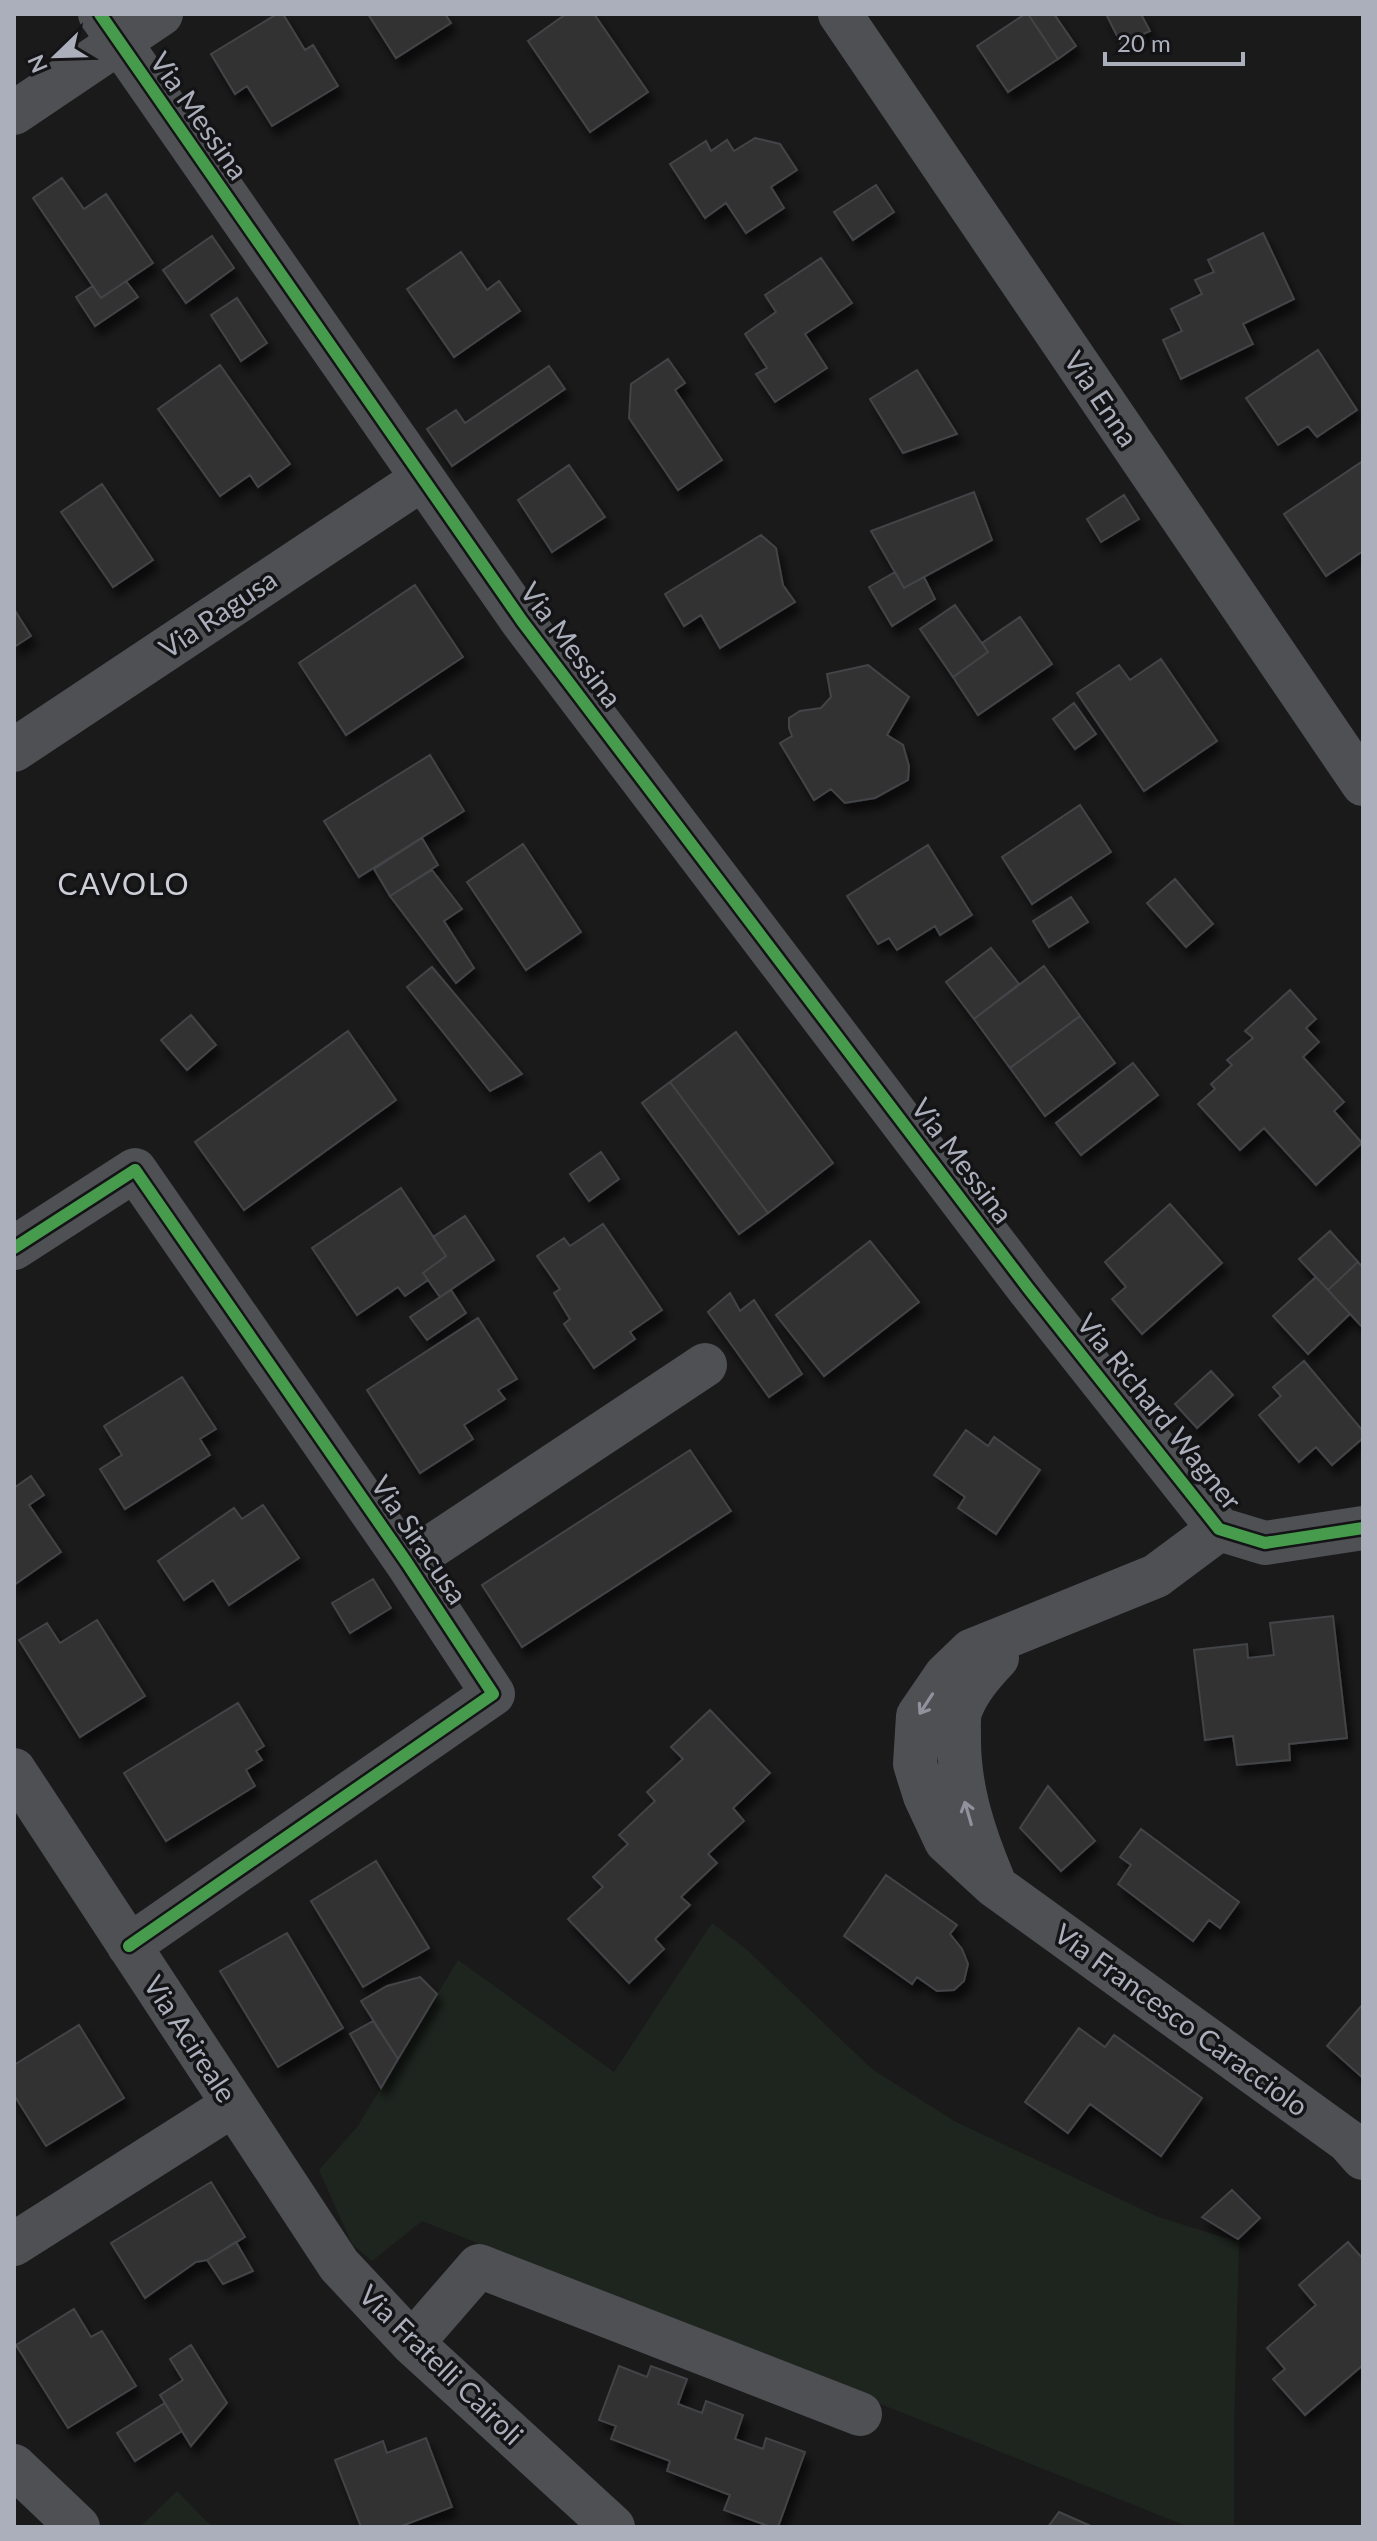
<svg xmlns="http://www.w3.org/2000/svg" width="1377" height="2541" font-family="Lato,sans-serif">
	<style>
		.green { fill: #1e251f }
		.building { fill: #323233; stroke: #434447; stroke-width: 2; filter: url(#shadow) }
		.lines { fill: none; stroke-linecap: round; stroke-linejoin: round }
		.minor { stroke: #4e5054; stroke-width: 44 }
		.cycleway-casing { stroke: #141417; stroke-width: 17 }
		.cycleway { stroke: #469c4c; stroke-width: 12 }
		.oneway { stroke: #8f929c }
		.labels { text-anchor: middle; stroke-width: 7; stroke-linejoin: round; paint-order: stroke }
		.street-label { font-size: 28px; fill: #abafbb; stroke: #141417 }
		.neighbourhood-label { font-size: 30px; letter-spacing: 2px; fill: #cdcfd7; stroke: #141417 }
	</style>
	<defs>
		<filter id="shadow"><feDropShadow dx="5" dy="9" stdDeviation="4" flood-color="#0009"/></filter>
	</defs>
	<rect width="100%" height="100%" fill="#1a1a1b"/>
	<!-- green -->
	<path class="green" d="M712,1923l35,27 126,120 83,52 202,95 81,25 -5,185v100h-45l-767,-306 -50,40 -20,-17 -33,-74 39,-44 100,-166 156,112z
		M177,2491l35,36h-72z"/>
	<!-- building -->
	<path class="building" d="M277,14h6l22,36 8,-5 25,41 -66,40 -25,-40 -12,8 -24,-40z
		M368,14h77l6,9 -55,35z
		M566,14h28l54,78 -58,40 -62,-91z
		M1025,14h3l30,45 -50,33 -31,-46z
		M1028,14h26l22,32 -18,13z
		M1106,14h35l9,17 -29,13z
		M755,138l25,6 17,26 -26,17 13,21 -38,25 -20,-30 -21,15 -35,-54 36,-23 5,10 16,-11 7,11z
		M62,178l22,31 22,-15 47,69 -52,35 -68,-100z
		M876,185l18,27 -41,28 -19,-28z
		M1263,233l31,66 -51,25 10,20 -72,35 -18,-39 19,-9 -11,-22 31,-15 -7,-14 19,-8 -6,-12z
		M212,236l22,32 -48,35 -23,-33z
		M461,252l26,38 12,-9 21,30 -66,46 -47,-68z
		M821,258l31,45 -47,31 22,34 -52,34 -19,-28 11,-6 -22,-34 31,-22 -11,-17z
		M126,281l12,16 -43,29 -19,-29 17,-11 8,12z
		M237,298l30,45 -26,18 -30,-46z
		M1318,350l39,60 -40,27 -9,-11 -30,19 -32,-47z
		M668,359l17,24 -10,7 47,70 -44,30 -49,-72 2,-34z
		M220,365l70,99 -32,23 -8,-12 -30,21 -62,-87z
		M549,366l16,23 -113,77 -25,-37 29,-19 9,13z
		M917,370l40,64 -54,19 -33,-54z
		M1363,461v90l-37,25 -42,-62z
		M569,465l36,52 -53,35 -34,-52z
		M102,484l51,76 -40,27 -52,-75z
		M974,492l18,48 -88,48 -33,-57z
		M1124,495l15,24 -38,23 -14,-23z
		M761,535l15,13 7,37 12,17 -75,46 -19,-33 -17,11 -19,-32z
		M895,572l9,16 20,-11 11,22 -43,27 -23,-39z
		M415,585l48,72 -117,78 -47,-72z
		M955,605l33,47 -35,25 -33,-48z
		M14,609l17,27 -17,11z
		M1020,617l32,47 -74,51 -25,-38 35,-25 -6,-9z
		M1161,659l56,82 -73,50 -67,-98 42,-28 11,15z
		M868,665l41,32 -22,38 16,10 6,21 -1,14 -33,18 -30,5 -14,-14 -17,11 -34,-57 12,-7 -3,-8v-10l11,-7 21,-3 10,-11 -4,-23z
		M1074,703l22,31 -21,15 -22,-30z
		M430,755l34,56 -105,66 -35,-56z
		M1080,805l31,47 -79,52 -30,-47z
		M422,838l16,27 -48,31 -16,-27z
		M523,844l58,88 -55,38 -59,-88z
		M928,845l44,70 -32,20 -5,-9 -38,24 -8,-12 -11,6 -31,-48z
		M432,870l30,39 -18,12 30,47 -18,15 -66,-87z
		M1175,879l38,45 -27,23 -39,-44z
		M1071,897l17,25 -39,25 -16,-26z
		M991,948l28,36 -45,35 -28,-37z
		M1044,966l36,50 -70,52 -36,-49z
		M432,967l90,107 -32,17 -83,-104z
		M1290,990l26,29 -10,9 13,14 -16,15 41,45 -10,9 28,32 -46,42 -52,-57 -24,22 -42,-46 17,-15 -4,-5 21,-19 -5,-5 26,-22 -8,-7z
		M191,1015l25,30 -29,25 -26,-30z
		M1080,1016l35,47 -70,53 -35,-48z
		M348,1031l48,69 -152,110 -49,-68z
		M736,1032l97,131 -65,50 -98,-131z
		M1133,1063l25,32 -77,60 -25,-32z
		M670,1082l98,131 -29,21 -97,-131z
		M601,1152l18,27 -30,22 -19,-27z
		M401,1188l45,68 -23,17 5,7 -23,16 -7,-9 -41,28 -45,-67z
		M1170,1204l52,59 -80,71 -30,-35 14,-12 -21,-25z
		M465,1216l29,44 -54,37 -17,-24 23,-17 -13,-19z
		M603,1224l59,86 -32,22 5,7 -41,29 -30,-44 6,-5 -16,-26 6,-4 -23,-33 27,-18 6,8z
		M1330,1231l28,31 -30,28 -29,-31z
		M870,1241l49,61 -95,74 -48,-61z
		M1358,1262l5,6v60l-35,-38z
		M1316,1277l34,37 -42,40 -35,-38z
		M451,1290l15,23 -39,27 -17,-23z
		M730,1293l10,18 14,-11 48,74 -33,23 -61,-85z
		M478,1318l39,61 -19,11 7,9 -41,26 9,14 -53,34 -53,-83z
		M1304,1361l59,70v7l-31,27 -16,-18 -17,15 -40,-47 22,-19 -8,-9z
		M1211,1371l22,24 -36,33 -22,-24z
		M182,1377l34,52 -16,10 10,16 -85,54 -25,-40 22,-14 -18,-29z
		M966,1430l22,16 6,-9 46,33 -44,64 -38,-26 7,-11 -31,-22z
		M690,1450l41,61 -209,136 -40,-62z
		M31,1476l13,19 -15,10 32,47 -47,33v-97z
		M263,1505l36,53 -70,47 -16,-25 -29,20 -26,-39 76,-53 8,11z
		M373,1579l18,29 -41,25 -18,-30z
		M1333,1616l14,122 -58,6 1,16 -53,5 -4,-29 -28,4 -11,-90 53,-6 1,14 26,-3 -4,-32z
		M97,1620l48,76 -65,41 -61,-97 28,-17 13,20z
		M238,1703l26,43 -8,5 6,9 -16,10 9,16 -89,55 -42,-68z
		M710,1710l60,63 -37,35 11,13 -36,33 9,9 -36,34 9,8 -35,34 9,10 -35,34 -61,-64 35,-32 -10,-10 35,-33 -9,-9 36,-34 -8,-9 36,-33 -12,-12z
		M1048,1786l47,55 -34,30 -41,-43z
		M1141,1829l98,73 -19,26 -11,-8 -16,21 -75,-57 13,-19 -11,-8z
		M376,1861l53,87 -66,39 -52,-86z
		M886,1875l71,50 -7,9 12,15 6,15 -4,17 -10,9 -17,1 -20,-14 -5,7 -68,-48z
		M287,1933l56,95 -65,39 -58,-96z
		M420,1977l17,17 -39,65 -37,-58 26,-15z
		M1363,2004v74l-36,-32z
		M373,2021l25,38 -17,29 -31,-54z
		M79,2025l45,73 -78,48 -32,-51v-30z
		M1079,2028l26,19 9,-12 88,63 -41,58 -71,-52 -22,29 -43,-31z
		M211,2182l34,55 -38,23 -11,2 -51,36 -34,-55z
		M1232,2190l28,28 -22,21 -36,-22z
		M236,2242l17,29 -30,13 -16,-24z
		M1348,2242l15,17v106l-58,50 -32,-36 12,-10 -18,-21 49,-43 -17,-20z
		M74,2309l17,28 11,-6 34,55 -68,42 -52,-83z
		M191,2345l36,58 -36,43 -31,-51 23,-15 -13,-21z
		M619,2366l28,11 4,-11 36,13 -9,25 24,9 4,-12 37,14 -8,24 28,10 3,-11 39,14 -27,75h-7l-47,-17 6,-15 -63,-24 3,-10 -59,-22 5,-13 -17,-6z
		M165,2403l17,28 -47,30 -18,-28z
		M426,2438l26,69 -53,20h-38l-26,-67 48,-19 4,12z
		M1059,2512l34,15h-45z"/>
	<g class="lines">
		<!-- minor -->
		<path class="minor" d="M100,14l422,607 506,667 191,241 46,14 98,-15
			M840,14l523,770
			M14,113l147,-99
			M14,750l408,-271
			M14,1248l121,-78 272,393 86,131 -364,252
			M1219,1529l-63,47 -185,75 -25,24 -28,41 -3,48 10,32 21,45 49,45 353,255 15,17
			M407,1563l298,-198
			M14,1770l325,495 73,78 201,184
			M993,1880c-20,-48 -35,-94 -34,-146 0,-8 -1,-17 2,-25 8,-20 21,-35 36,-51
			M14,2244l219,-139
			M412,2343l67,-77 381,148
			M14,2466l64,61"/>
		<!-- cycleway casing -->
		<g class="cycleway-casing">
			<path id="cycleway" d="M100,14l422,607 506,667 191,241 46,14 98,-15
				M14,1248l121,-78 272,393 86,131 -364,252"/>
		</g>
		<!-- cycleway -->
		<use href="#cycleway" class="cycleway"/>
	</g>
	<!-- one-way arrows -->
	<defs><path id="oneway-shaft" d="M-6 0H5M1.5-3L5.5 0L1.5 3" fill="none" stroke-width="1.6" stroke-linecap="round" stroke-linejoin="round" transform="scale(2)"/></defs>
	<g class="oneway">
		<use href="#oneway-shaft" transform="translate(926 1704) rotate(123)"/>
		<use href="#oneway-shaft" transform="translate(968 1813) rotate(-106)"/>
	</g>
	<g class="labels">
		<!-- street labels -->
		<g class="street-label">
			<text transform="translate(199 116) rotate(55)" y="10">Via Messina</text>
			<text transform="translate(1101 399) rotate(56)" y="10">Via Enna</text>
			<text transform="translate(218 614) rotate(-34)" y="10">Via Ragusa</text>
			<text transform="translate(571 645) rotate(53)" y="10">Via Messina</text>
			<text transform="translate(962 1161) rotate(53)" y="10">Via Messina</text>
			<text transform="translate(1159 1412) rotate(51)" y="10">Via Richard Wagner</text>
			<text transform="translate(419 1540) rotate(56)" y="10">Via Siracusa</text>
			<text transform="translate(1181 2020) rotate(36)" y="10">Via Francesco Caracciolo</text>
			<text transform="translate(190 2039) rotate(57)" y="10">Via Acireale</text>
			<text transform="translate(441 2365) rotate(44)" y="10">Via Fratelli Cairoli</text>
		</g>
		<!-- neighbourhood labels -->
		<g class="neighbourhood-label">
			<text x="124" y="895">CAVOLO</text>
		</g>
	</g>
	<!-- border -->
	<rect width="1377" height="2541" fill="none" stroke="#abafbb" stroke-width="32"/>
	<!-- north arrow -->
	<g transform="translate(56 56) rotate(247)" stroke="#141417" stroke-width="6" paint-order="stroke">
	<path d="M0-6L14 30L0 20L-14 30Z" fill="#abafbb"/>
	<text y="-12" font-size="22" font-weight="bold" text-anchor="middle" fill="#abafbb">N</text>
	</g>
	<!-- scale -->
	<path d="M1105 52v12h138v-12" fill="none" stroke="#abafbb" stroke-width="4"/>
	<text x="1117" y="52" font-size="24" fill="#abafbb" stroke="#141417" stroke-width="6" paint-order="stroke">20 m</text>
</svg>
